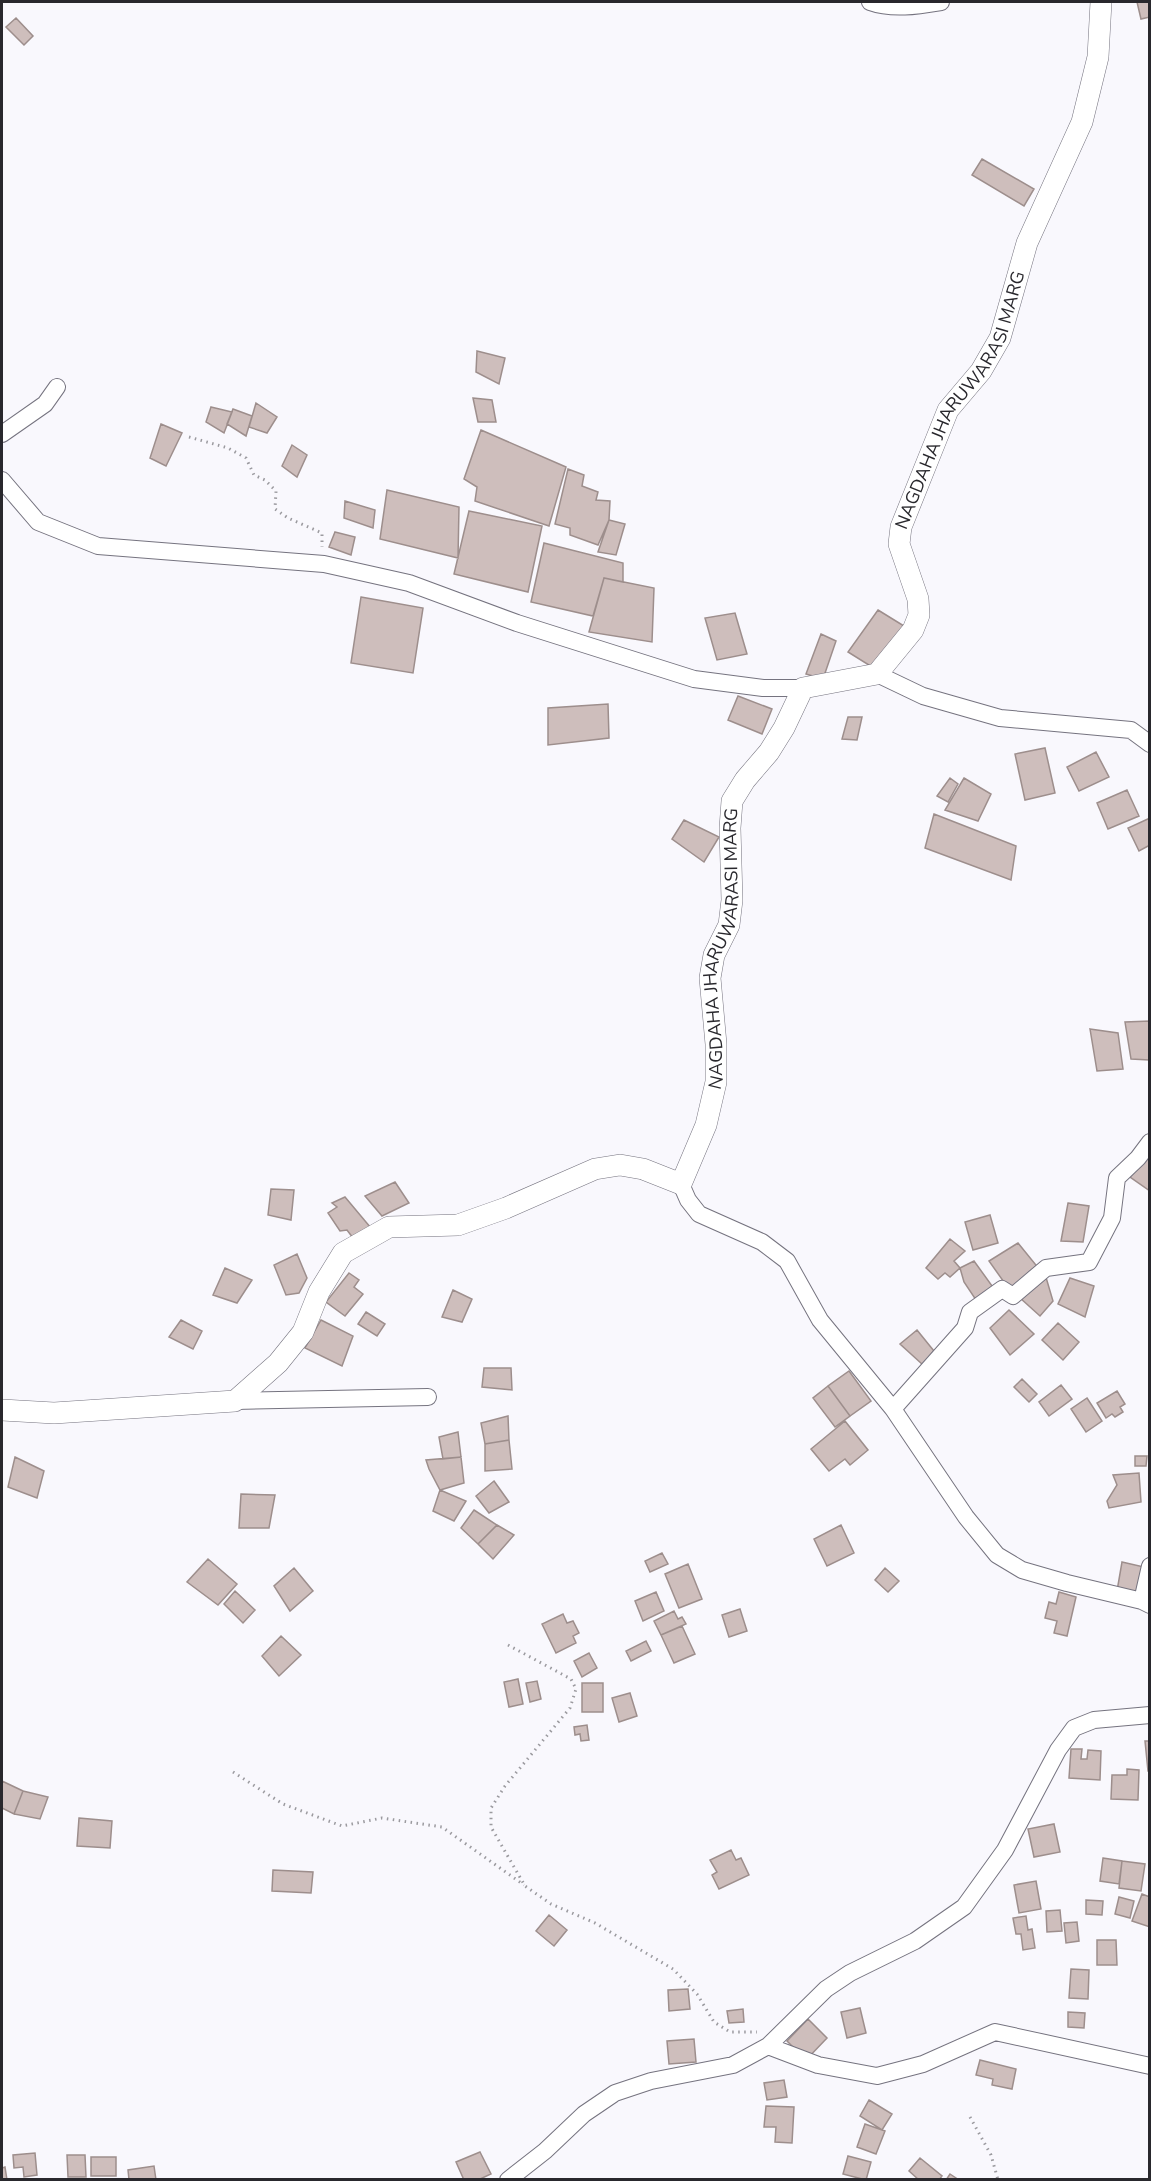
<svg xmlns="http://www.w3.org/2000/svg" width="1151" height="2181" font-family="'Nunito Sans',sans-serif">
	<style>
		.building { fill: #cebebc; stroke: #9d8e8c; stroke-width: 1.5 }
		.lines { fill: none; stroke-linecap: round; stroke-linejoin: round }
		.minor-casing { stroke: #75737f; stroke-width: 18 }
		.tertiary-casing { stroke: #75737f; stroke-width: 22 }
		.path { stroke: #9b9a9f; stroke-width: 3; stroke-dasharray: 1.5 4.5; stroke-linecap: butt }
		.minor { stroke: #fff; stroke-width: 16 }
		.tertiary { stroke: #fff; stroke-width: 21 }
		.labels { text-anchor: middle; stroke-width: 5; stroke-linejoin: round; paint-order: stroke }
		.street-label { font-size: 18px; fill: #29282d; stroke: #fff }
	</style>
	<rect width="100%" height="100%" fill="#f9f8fd"/>
	<!-- building -->
	<path class="building" d="M1137,2h13v15l-9,2z
		M16,18l17,18 -9,9 -18,-18z
		M982,159l52,30 -10,17 -52,-31z
		M477,351l28,7 -6,26 -23,-12z
		M473,398l19,2 4,22h-18z
		M256,403l21,14 -10,16 -18,-6z
		M211,407l21,5 -8,21 -18,-11z
		M233,409l19,7 -6,20 -19,-12z
		M161,424l21,9 -16,33 -16,-8z
		M481,430l85,37 -17,59 -74,-25 2,-14 -13,-8z
		M292,445l15,10 -10,22 -15,-11z
		M568,469l16,6 -2,11 16,6 -2,8 14,1 -1,19 -11,25 -28,-10v-7l-15,-4z
		M387,490l72,17 -1,51 -78,-19z
		M345,501l30,9 -2,18 -29,-10z
		M469,511l73,15 -14,66 -74,-18z
		M609,520l16,4 -9,31 -18,-3z
		M335,532l20,5 -4,18 -22,-8z
		M544,543l79,20v19l-19,-4 -11,38 -62,-14z
		M604,578l50,10 -2,54 -63,-10z
		M361,597l62,11 -10,65 -62,-10z
		M878,610l26,16 -32,41 -24,-15z
		M735,613l12,41 -30,6 -12,-42z
		M821,634l15,7 -13,38 -17,-5z
		M738,696l34,13 -10,25 -34,-14z
		M608,704l1,34 -61,7v-37z
		M848,717h14l-5,23 -15,-1z
		M1045,748l10,45 -30,7 -10,-46z
		M1096,752l13,25 -30,14 -12,-24z
		M950,778l8,6 -10,18 -11,-6z
		M964,778l27,16 -13,27 -33,-11z
		M1127,790l12,26 -31,13 -11,-26z
		M934,814l82,32 -5,34 -86,-32z
		M1150,818v27l-11,6 -11,-23z
		M684,820l35,17 -15,25 -32,-23z
		M1150,1021l-1,39 -18,-1 -6,-37z
		M1090,1029l28,4 5,36 -26,2z
		M1146,1157l4,4v30l-20,-14z
		M395,1182l14,21 -27,13 -17,-20z
		M271,1189l23,1 -3,30 -23,-5z
		M345,1197l26,31 -18,10 -6,-8 -7,1 -12,-18 9,-6 -5,-4z
		M1068,1203l21,3 -6,36 -22,-1z
		M990,1215l8,28 -25,7 -8,-28z
		M950,1239l15,12 -11,10 6,7 -10,9 -5,-4 -7,6 -12,-11z
		M1018,1243l22,27 -29,22 -22,-31z
		M297,1254l10,24 -8,15 -13,2 -12,-30z
		M974,1261l21,29 -17,13 -14,-21 -4,-14z
		M225,1268l27,12 -15,23 -24,-8z
		M349,1273l10,7 -5,7 9,7 -18,22 -19,-14z
		M1045,1274l8,27 -13,15 -21,-19z
		M1070,1278l24,8 -9,31 -27,-13z
		M453,1290l19,9 -10,23 -20,-5z
		M1009,1310l25,24 -24,21 -20,-27z
		M366,1312l19,12 -8,12 -19,-12z
		M181,1320l21,11 -9,18 -24,-12z
		M321,1320l32,16 -11,30 -37,-18z
		M1058,1323l21,19 -16,18 -21,-20z
		M917,1330l17,21 -11,14 -23,-21z
		M484,1368h27l1,22 -30,-3z
		M849,1371l22,30 -21,15 -22,-30z
		M1022,1379l15,15 -8,8 -15,-15z
		M1061,1385l11,14 -23,17 -10,-14z
		M828,1386l22,30 -15,11 -22,-29z
		M1117,1391l8,13 -5,3 3,5 -8,5 -3,-3 -6,4 -9,-15z
		M1087,1398l15,23 -16,11 -15,-23z
		M508,1416l1,24 -24,4 -4,-21z
		M845,1421l23,29 -18,15 -5,-6 -16,12 -18,-22z
		M458,1432l3,25 -18,2 -4,-22z
		M509,1440l3,29 -27,2v-27z
		M1135,1456h12l-1,10h-11z
		M15,1457l29,14 -7,27 -29,-11z
		M461,1457l3,26 -24,7 -11,-21 -3,-9z
		M1139,1473l2,29 -32,6 -2,-7 10,-16 -4,-10z
		M494,1481l15,21 -20,11 -13,-17z
		M440,1490l26,11 -12,20 -21,-10z
		M241,1494l34,1 -6,33h-30z
		M474,1510l23,15 -19,19 -17,-16z
		M497,1525l17,10 -21,24 -15,-15z
		M841,1525l13,28 -27,13 -13,-27z
		M662,1553l6,11 -18,8 -5,-11z
		M208,1559l29,25 -19,21 -31,-23z
		M1122,1562l22,5 -6,28 -21,-4z
		M688,1564l14,35 -23,9 -14,-34z
		M294,1568l19,23 -23,20 -16,-25z
		M885,1568l14,13 -11,11 -13,-12z
		M235,1591l20,19 -12,13 -19,-19z
		M656,1592l8,19 -21,10 -8,-20z
		M1059,1592l17,5 -9,39 -13,-3 3,-12 -12,-3 4,-16 7,2z
		M740,1609l7,22 -18,6 -7,-22z
		M674,1611l4,8 4,-2 4,7 -25,11 -7,-14z
		M563,1614l4,9 6,-2 6,12 -6,3 3,7 -20,10 -14,-29z
		M682,1626l13,28 -21,9 -13,-28z
		M281,1636l20,19 -22,21 -17,-20z
		M646,1641l5,10 -20,10 -5,-10z
		M589,1653l8,15 -15,9 -8,-16z
		M518,1679l5,25 -14,3 -5,-25z
		M537,1681l4,18 -11,3 -4,-19z
		M582,1683h21v29h-21z
		M630,1693l7,23 -18,6 -7,-24z
		M587,1725l2,15 -8,1 -1,-7 -5,1 -1,-8z
		M1145,1741h5v30h-2z
		M1071,1749h11l-1,10h6l1,-9 13,1 -1,29 -31,-2z
		M1127,1769l12,1 -1,30 -27,-1 1,-24h15z
		M2,1781l21,10 -9,23 -12,-6z
		M23,1791l25,6 -8,22 -26,-5z
		M79,1818l33,3 -2,27 -33,-2z
		M1054,1824l6,28 -26,5 -6,-28z
		M731,1850l5,10 5,-2 8,17 -30,14 -7,-14 5,-3 -7,-12z
		M1103,1858l19,3 -3,23 -19,-3z
		M1122,1861l23,3 -4,27 -22,-3z
		M273,1870l40,2 -2,21 -39,-2z
		M1036,1881l5,28 -22,4 -5,-28z
		M1142,1894l8,3v30l-18,-6z
		M1119,1897l15,4 -4,17 -15,-4z
		M1086,1900l17,1 -1,14 -16,-1z
		M1060,1910l2,21 -15,1 -1,-21z
		M549,1915l18,15 -13,16 -18,-15z
		M1026,1916l2,14 4,-1 3,19 -12,2 -2,-16h-5l-3,-16z
		M1077,1922l2,19 -13,2 -2,-20z
		M1097,1940h19l1,25h-20z
		M1071,1969l18,1 -1,29 -19,-1z
		M688,1989l2,20 -21,2 -1,-21z
		M860,2008l6,25 -19,5 -6,-26z
		M743,2009l1,13 -15,1 -2,-12z
		M1068,2012l17,1 -1,15 -16,-1z
		M808,2019l19,19 -21,22 -19,-19z
		M694,2039l2,23 -27,2 -2,-23z
		M980,2060l36,9 -4,20 -20,-4 1,-6 -17,-4z
		M784,2080l3,17 -20,3 -3,-17z
		M869,2100l23,14 -10,16 -22,-14z
		M766,2106l28,1 -2,36 -17,-1 1,-15h-12z
		M865,2124l20,7 -9,23 -19,-7z
		M480,2152l11,22 -13,6h-14l-8,-18z
		M35,2153l2,22 -13,2 -1,-10 -9,1 -1,-13z
		M67,2155h18l1,22h-18z
		M848,2156l23,6 -5,18 -23,-6z
		M91,2157h25v19h-25z
		M920,2158l22,18 -3,4h-20l-10,-9z
		M154,2166l2,14h-27l-1,-10z
		M5,2167l2,13h-5v-12z
		M950,2174l9,6h-13z"/>
	<g class="lines">
		<!-- minor casing -->
		<g class="minor-casing">
			<path id="minor" d="M870,2c22,8 47,4 71,0
				M2,434l43,-30 12,-17
				M2,480l36,42 60,24 226,18 85,19 108,40 177,56 69,9h40
				M877,674l46,22 77,22 131,12 19,14
				M681,1184l7,16 11,14 63,28 25,19 33,59 73,89 73,108 31,38 25,15 45,13 75,18 8,4
				M235,1401l193,-4
				M893,1409l72,-81 5,-16 32,-23 11,7 33,-28 43,-6 23,-44 5,-40 21,-20 12,-16
				M1142,1601l8,-35
				M768,2046l50,19 59,11 46,-12 72,-32 155,34
				M508,2180l37,-29 39,-37 31,-21 36,-12 82,-16 35,-19 58,-57 24,-16 65,-32 49,-34 41,-57 53,-100 16,-22 20,-8 56,-5"/>
		</g>
		<!-- tertiary casing -->
		<g class="tertiary-casing">
			<g id="tertiary">
				<path id="s1" d="M2,1410l52,3 181,-12 43,-38 25,-31 16,-40 24,-39 46,-26 69,-2 48,-17 89,-39 25,-4 23,4 38,15 25,-59 10,-43v-38l-6,-66 4,-23 15,-30 3,-25 -2,-72 2,-27 13,-21 24,-28 15,-24 19,-40 74,-14 36,-44 6,-15 -1,-16 -19,-55 2,-17 47,-117 33,-39 19,-33 27,-95 55,-121 16,-65 3,-55"/>
			</g>
		</g>
		<!-- path -->
		<path class="path" d="M189,437l39,11 18,10 8,17 11,5 11,11 -1,18 13,9 34,15v14
			M508,1645l63,34 5,10 -6,19 -65,78 -14,22v19l34,59 26,18 44,19 78,46 24,25 17,28 16,10h27
			M233,1772l50,32 59,22 40,-8 60,9 82,58
			M970,2117l21,38 7,25"/>
		<!-- minor -->
		<use href="#minor" class="minor"/>
		<!-- tertiary -->
		<use href="#tertiary" class="tertiary"/>
	</g>
	<g class="labels">
		<!-- street labels -->
		<g class="street-label">
			<text dy="6" stroke="none"><textPath href="#s1" startOffset="1688">NAGDAHA JHARUWARASI MARG</textPath></text>
			<text dy="6" stroke="none"><textPath href="#s1" startOffset="1023">NAGDAHA JHARUWARASI MARG</textPath></text>
		</g>
	</g>
	<!-- border -->
	<rect width="1151" height="2181" fill="none" stroke="#29282d" stroke-width="6"/>
</svg>
